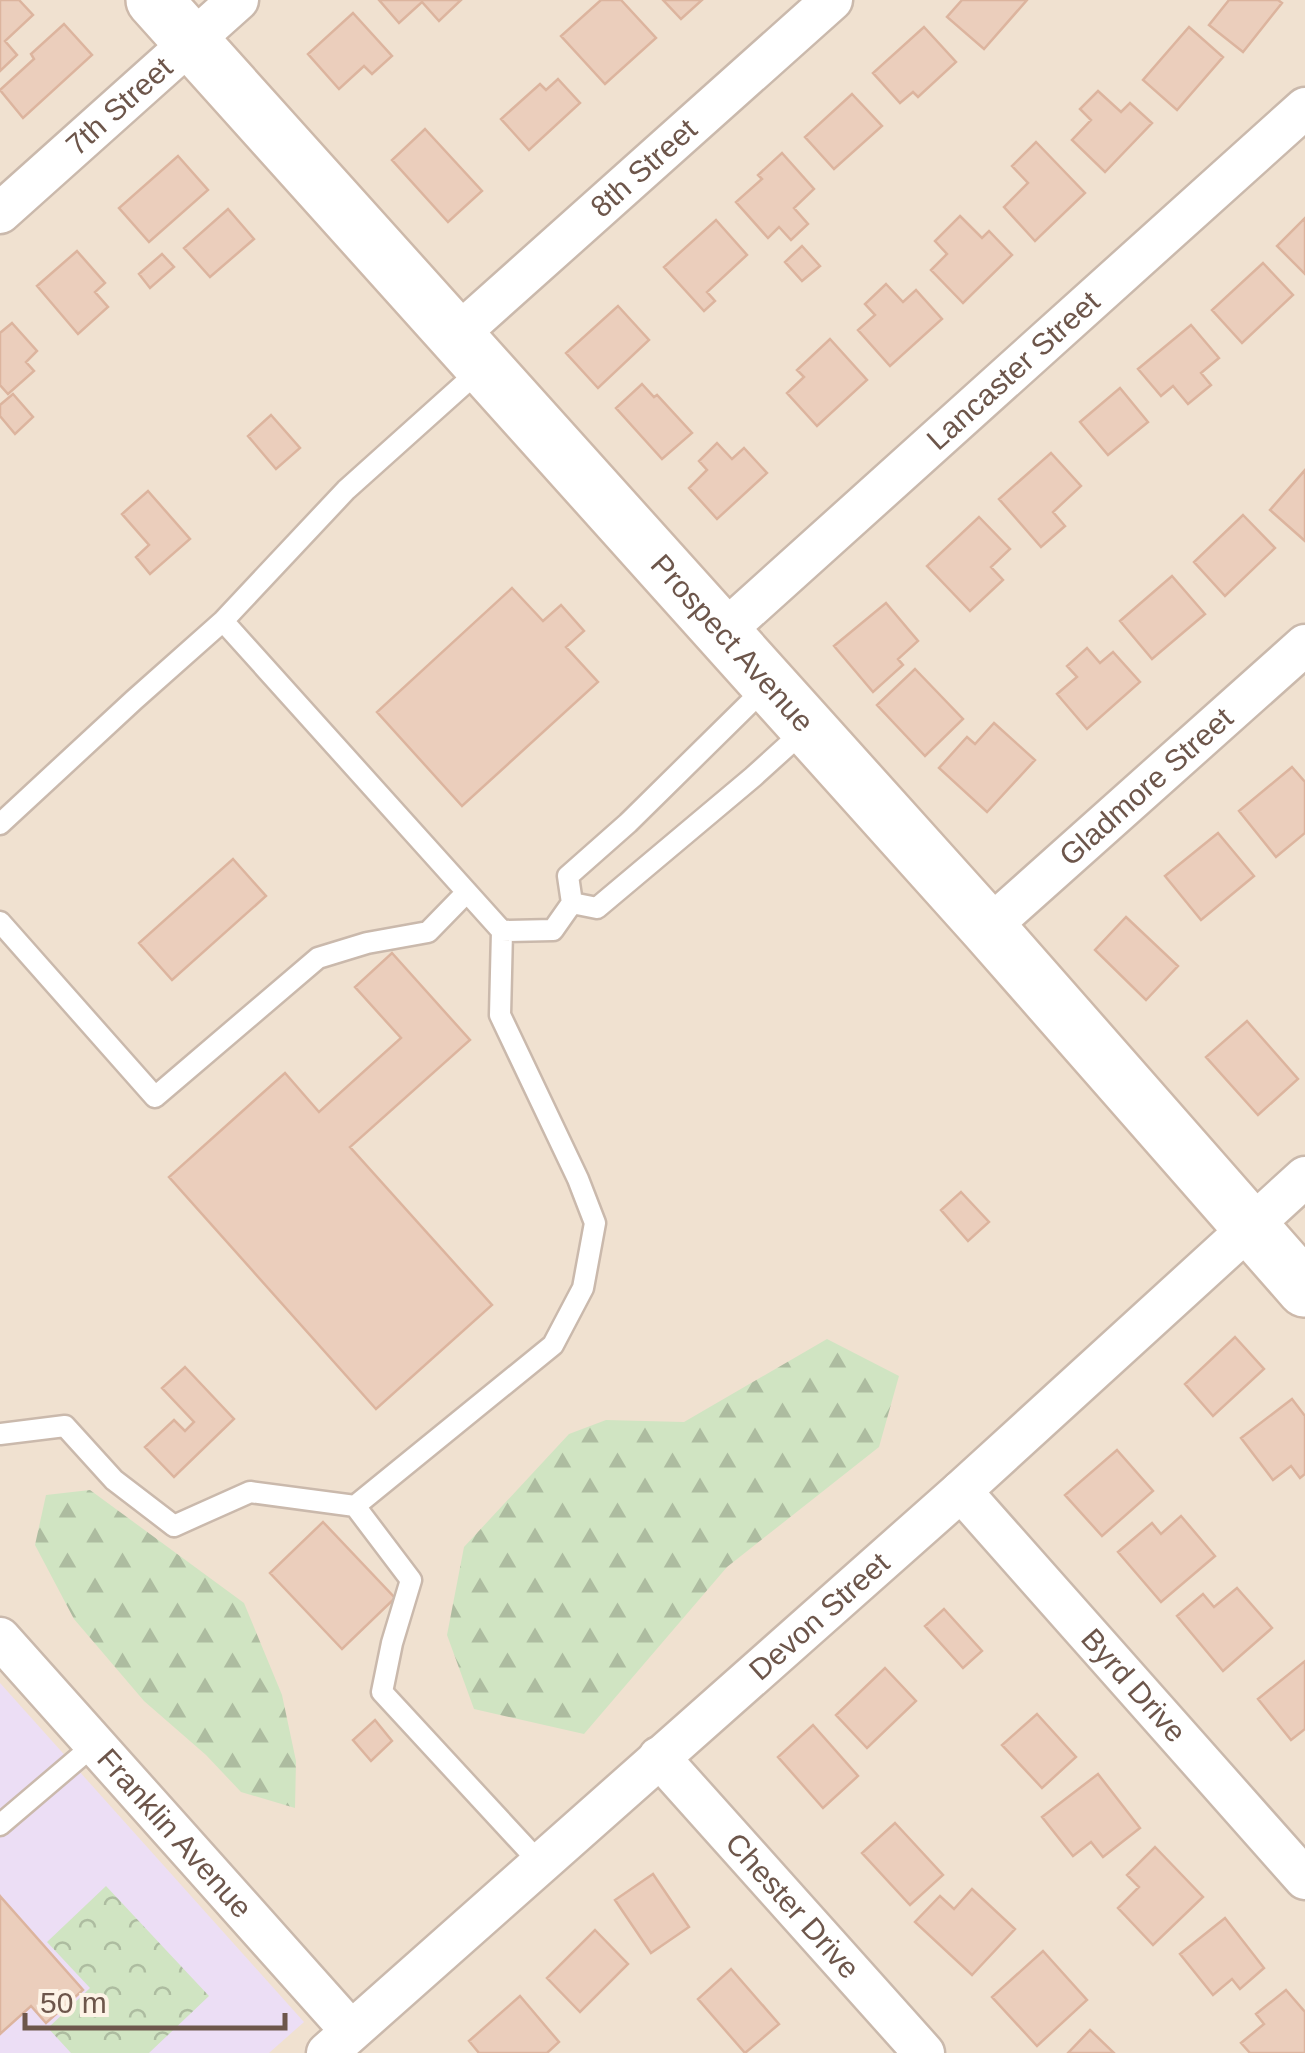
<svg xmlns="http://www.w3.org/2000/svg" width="1305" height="2053" font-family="Helvetica,sans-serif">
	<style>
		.residential { fill: #f0e1d0 }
		.education { fill: #ecdef5 }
		.forest { fill: url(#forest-firs) }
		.park { fill: url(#park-crowns) }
		.building { fill: #ebcebc; stroke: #dcb49e; stroke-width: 2.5 }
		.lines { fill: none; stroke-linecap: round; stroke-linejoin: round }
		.lane-casing { stroke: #cab9ac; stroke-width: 25 }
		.street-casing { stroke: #cab9ac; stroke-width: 45 }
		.secondary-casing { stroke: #cdb9aa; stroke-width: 60 }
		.lane { stroke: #fff; stroke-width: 20 }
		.street { stroke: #fff; stroke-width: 40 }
		.secondary { stroke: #fff; stroke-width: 55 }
		.labels { text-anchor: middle; stroke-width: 10; stroke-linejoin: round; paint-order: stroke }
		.street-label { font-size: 30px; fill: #6d564b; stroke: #fdf3e6 }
	</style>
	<defs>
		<pattern id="forest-firs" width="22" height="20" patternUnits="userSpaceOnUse" patternTransform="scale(2.5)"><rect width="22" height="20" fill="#d0e4c2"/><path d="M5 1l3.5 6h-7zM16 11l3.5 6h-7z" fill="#adbca0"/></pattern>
		<pattern id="park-crowns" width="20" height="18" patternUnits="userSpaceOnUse" patternTransform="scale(2.5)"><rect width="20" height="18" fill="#d0e4c2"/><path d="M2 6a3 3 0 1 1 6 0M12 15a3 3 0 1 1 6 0" fill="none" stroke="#adbca0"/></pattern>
	</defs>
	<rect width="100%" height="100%" fill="#f9efe1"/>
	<!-- residential -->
	<path class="residential" d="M0,0h1305v2053h-1305z"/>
	<!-- education -->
	<path class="education" d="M0,1683l304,339 -35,31h-269z"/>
	<!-- forest -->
	<path class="forest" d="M827,1339l72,37 -20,71 -152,120 -143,167 -110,-25 -27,-74 17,-88 105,-113 37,-14 78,2z
		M90,1490l154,113 38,92 14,66 -1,47 -54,-16 -35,-37 -62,-54 -70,-82 -39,-74 11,-50z"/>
	<!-- park -->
	<path class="park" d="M106,1886l103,110 -60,57h-78l-23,-25 42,-40 -43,-46z"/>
	<!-- building -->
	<path class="building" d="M0,0h19l14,15 -28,26 12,14 -17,16z
		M379,0h82l-22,21 -17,-19 -23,21z
		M601,0h20l35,38 -51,46 -44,-48z
		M663,0h39l-21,19z
		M962,0h65l-43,49 -37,-32z
		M1229,0h49l4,3 -39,49 -34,-27z
		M353,13l39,43 -20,18 -8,-8 -25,23 -31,-35z
		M64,24l28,31 -69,63 -23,-28 34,-31 -3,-5z
		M924,27l32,35 -38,35 -5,-5 -13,11 -27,-30z
		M1189,27l34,30 -46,53 -34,-30z
		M558,79l22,24 -51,47 -28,-31 39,-35 6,6z
		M1098,91l23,21 9,-9 22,20 -47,49 -33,-32 19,-20 -11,-11z
		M852,94l30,32 -48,43 -29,-32z
		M425,129l57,62 -34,31 -56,-62z
		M1036,142l49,51 -50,48 -31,-34 24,-24 -16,-17z
		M782,153l32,36 -20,19 14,16 -17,16 -12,-13 -11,11 -32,-36 26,-23 -4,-4z
		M178,156l30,34 -59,52 -30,-34z
		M228,209l26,30 -44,38 -26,-29z
		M960,216l22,22 7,-7 23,24 -49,48 -32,-33 16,-16 -12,-13z
		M1305,218v56l-28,-28z
		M716,220l31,35 -40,37 8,9 -11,10 -40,-44z
		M802,246l18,20 -18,15 -17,-19z
		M77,251l28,32 -10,9 13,15 -30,27 -41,-48z
		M162,254l12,13 -24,21 -11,-14z
		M1263,263l30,32 -51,48 -30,-33z
		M886,284l17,18 13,-12 26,29 -52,47 -32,-36 17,-15 -10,-11z
		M618,306l31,34 -51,48 -32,-35z
		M12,323l25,28 -11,11 8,9 -26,23 -8,-9v-52z
		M1191,325l28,33 -18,15 10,12 -23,19 -15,-18 -12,10 -23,-27z
		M830,339l37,41 -50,46 -30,-33 17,-16 -7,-7z
		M642,384l12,13 3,-2 35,38 -30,26 -46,-51z
		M1120,388l28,34 -40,33 -28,-33z
		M13,394l20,23 -18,17 -15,-18v-11z
		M271,415l29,33 -24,21 -28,-33z
		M717,443l15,16 12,-11 23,25 -50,46 -28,-31 18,-18 -8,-9z
		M1051,453l30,33 -28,26 12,14 -24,21 -42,-48z
		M1305,470v71l-35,-31z
		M148,491l42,48 -40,35 -14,-17 13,-12 -27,-31z
		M1243,515l32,33 -50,48 -31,-34z
		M979,517l31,32 -19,18 12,13 -33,31 -43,-45z
		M1172,576l33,38 -53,45 -32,-38z
		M512,588l31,33 18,-16 23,26 -18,16 32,35 -136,124 -85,-94z
		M886,603l32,38 -20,18 5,6 -30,27 -39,-46z
		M1087,648l13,15 13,-11 27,30 -53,47 -30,-35 20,-17 -10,-11z
		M915,669l48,50 -38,37 -48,-51z
		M994,723l41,37 -48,52 -48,-44 28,-31 8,7z
		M1292,767l13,15v51l-29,24 -37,-46z
		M1218,833l36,43 -53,44 -36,-44z
		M233,859l33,37 -94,84 -33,-37z
		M1126,917l52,49 -32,34 -51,-50z
		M392,953l78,87 -120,107 142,158 -116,104 -207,-232 116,-104 34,39 82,-74 -46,-51z
		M1247,1021l51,58 -40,36 -52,-58z
		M961,1192l28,30 -21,19 -27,-31z
		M1235,1337l29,32 -51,47 -28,-32z
		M185,1367l49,52 -60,58 -29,-30 29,-27 11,11 9,-9 -32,-34z
		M1292,1399l13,17v58l-5,4 -9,-12 -18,14 -32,-42z
		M1117,1450l36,41 -51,45 -37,-41z
		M1181,1516l34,40 -54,46 -43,-50 34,-29 9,11z
		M323,1522l72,76 -53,51 -72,-76z
		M1237,1588l35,40 -49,43 -46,-55 26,-22 11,13z
		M944,1609l38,42 -19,17 -38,-42z
		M1305,1661v68l-14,11 -33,-41z
		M885,1668l31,33 -49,47 -31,-33z
		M1037,1714l39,43 -34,31 -40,-43z
		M375,1720l17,21 -21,20 -18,-21z
		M813,1725l45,51 -35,32 -45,-51z
		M1098,1774l42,54 -37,29 -12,-15 -18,14 -31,-39z
		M895,1823l48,52 -33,30 -48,-52z
		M1155,1847l48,50 -50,48 -35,-37 21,-21 -12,-12z
		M653,1874l36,53 -38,26 -36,-53z
		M972,1889l43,40 -43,46 -57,-53 25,-26 14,13z
		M0,1896l83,94 -37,33 -15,-17 -31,28z
		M1225,1918l39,50 -24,21 -8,-10 -19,16 -33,-41z
		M595,1930l33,34 -48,48 -33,-34z
		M1043,1951l44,49 -50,46 -45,-49z
		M731,1969l48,55 -34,29 -47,-54z
		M1286,1990l19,22v41h-55l-9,-10 23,-19 -8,-10z
		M520,1996l39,46 -12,11h-68l-10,-12z
		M1090,2030l24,23h-46z"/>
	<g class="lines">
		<!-- lane casing -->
		<g class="lane-casing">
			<path id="lane" d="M482,368l-136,122 -123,131 279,310 51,-1 19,-27 -4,-27 60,-53 139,-137
				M0,824l134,-124 89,-79
				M572,903l25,5 156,-131 54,-49
				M0,922l155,175 163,-139 49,-15 61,-11 39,-40
				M0,1434l65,-8 49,54 60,46 76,-34 105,14 198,-161 30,-57 12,-65 -17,-44 -78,-164 2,-84
				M355,1506l56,74 -19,63 -10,49 158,171
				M0,1825l95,-81"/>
		</g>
		<!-- street casing -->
		<g class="street-casing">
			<g id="street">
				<path id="s1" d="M0,213l238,-213"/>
				<path id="s2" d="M456,336l376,-336"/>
				<path id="s3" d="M722,633l583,-525"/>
				<path id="s4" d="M988,928l317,-283"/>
				<path id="s5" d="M961,1491l344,388"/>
				<path id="s6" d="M0,1638l351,393"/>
				<path id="s7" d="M659,1757l265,296"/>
				<path id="s8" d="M327,2053l634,-562 344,-314"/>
			</g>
		</g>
		<!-- secondary casing -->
		<g class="secondary-casing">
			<g id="secondary">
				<path id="s9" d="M154,0l834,928 317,361"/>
			</g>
		</g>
		<!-- lane -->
		<use href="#lane" class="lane"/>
		<!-- street -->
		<use href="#street" class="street"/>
		<!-- secondary -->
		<use href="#secondary" class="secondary"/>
	</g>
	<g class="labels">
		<!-- street labels -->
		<g class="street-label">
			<text dy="10" stroke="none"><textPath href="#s1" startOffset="160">7th Street</textPath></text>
			<text dy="10" stroke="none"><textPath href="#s2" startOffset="252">8th Street</textPath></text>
			<text dy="10" stroke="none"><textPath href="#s3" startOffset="392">Lancaster Street</textPath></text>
			<text dy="10" stroke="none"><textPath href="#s9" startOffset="865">Prospect Avenue</textPath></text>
			<text dy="10" stroke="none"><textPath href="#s4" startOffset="212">Gladmore Street</textPath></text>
			<text dy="10" stroke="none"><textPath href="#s8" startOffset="658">Devon Street</textPath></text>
			<text dy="10" stroke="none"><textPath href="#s5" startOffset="260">Byrd Drive</textPath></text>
			<text dy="10" stroke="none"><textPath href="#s6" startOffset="262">Franklin Avenue</textPath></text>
			<text dy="10" stroke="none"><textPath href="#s7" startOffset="200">Chester Drive</textPath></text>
		</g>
	</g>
	<!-- scale -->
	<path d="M25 2013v15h260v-15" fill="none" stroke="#6d564b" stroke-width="5"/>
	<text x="40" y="2013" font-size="30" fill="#6d564b" stroke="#fdf3e6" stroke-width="8" paint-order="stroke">50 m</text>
</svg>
